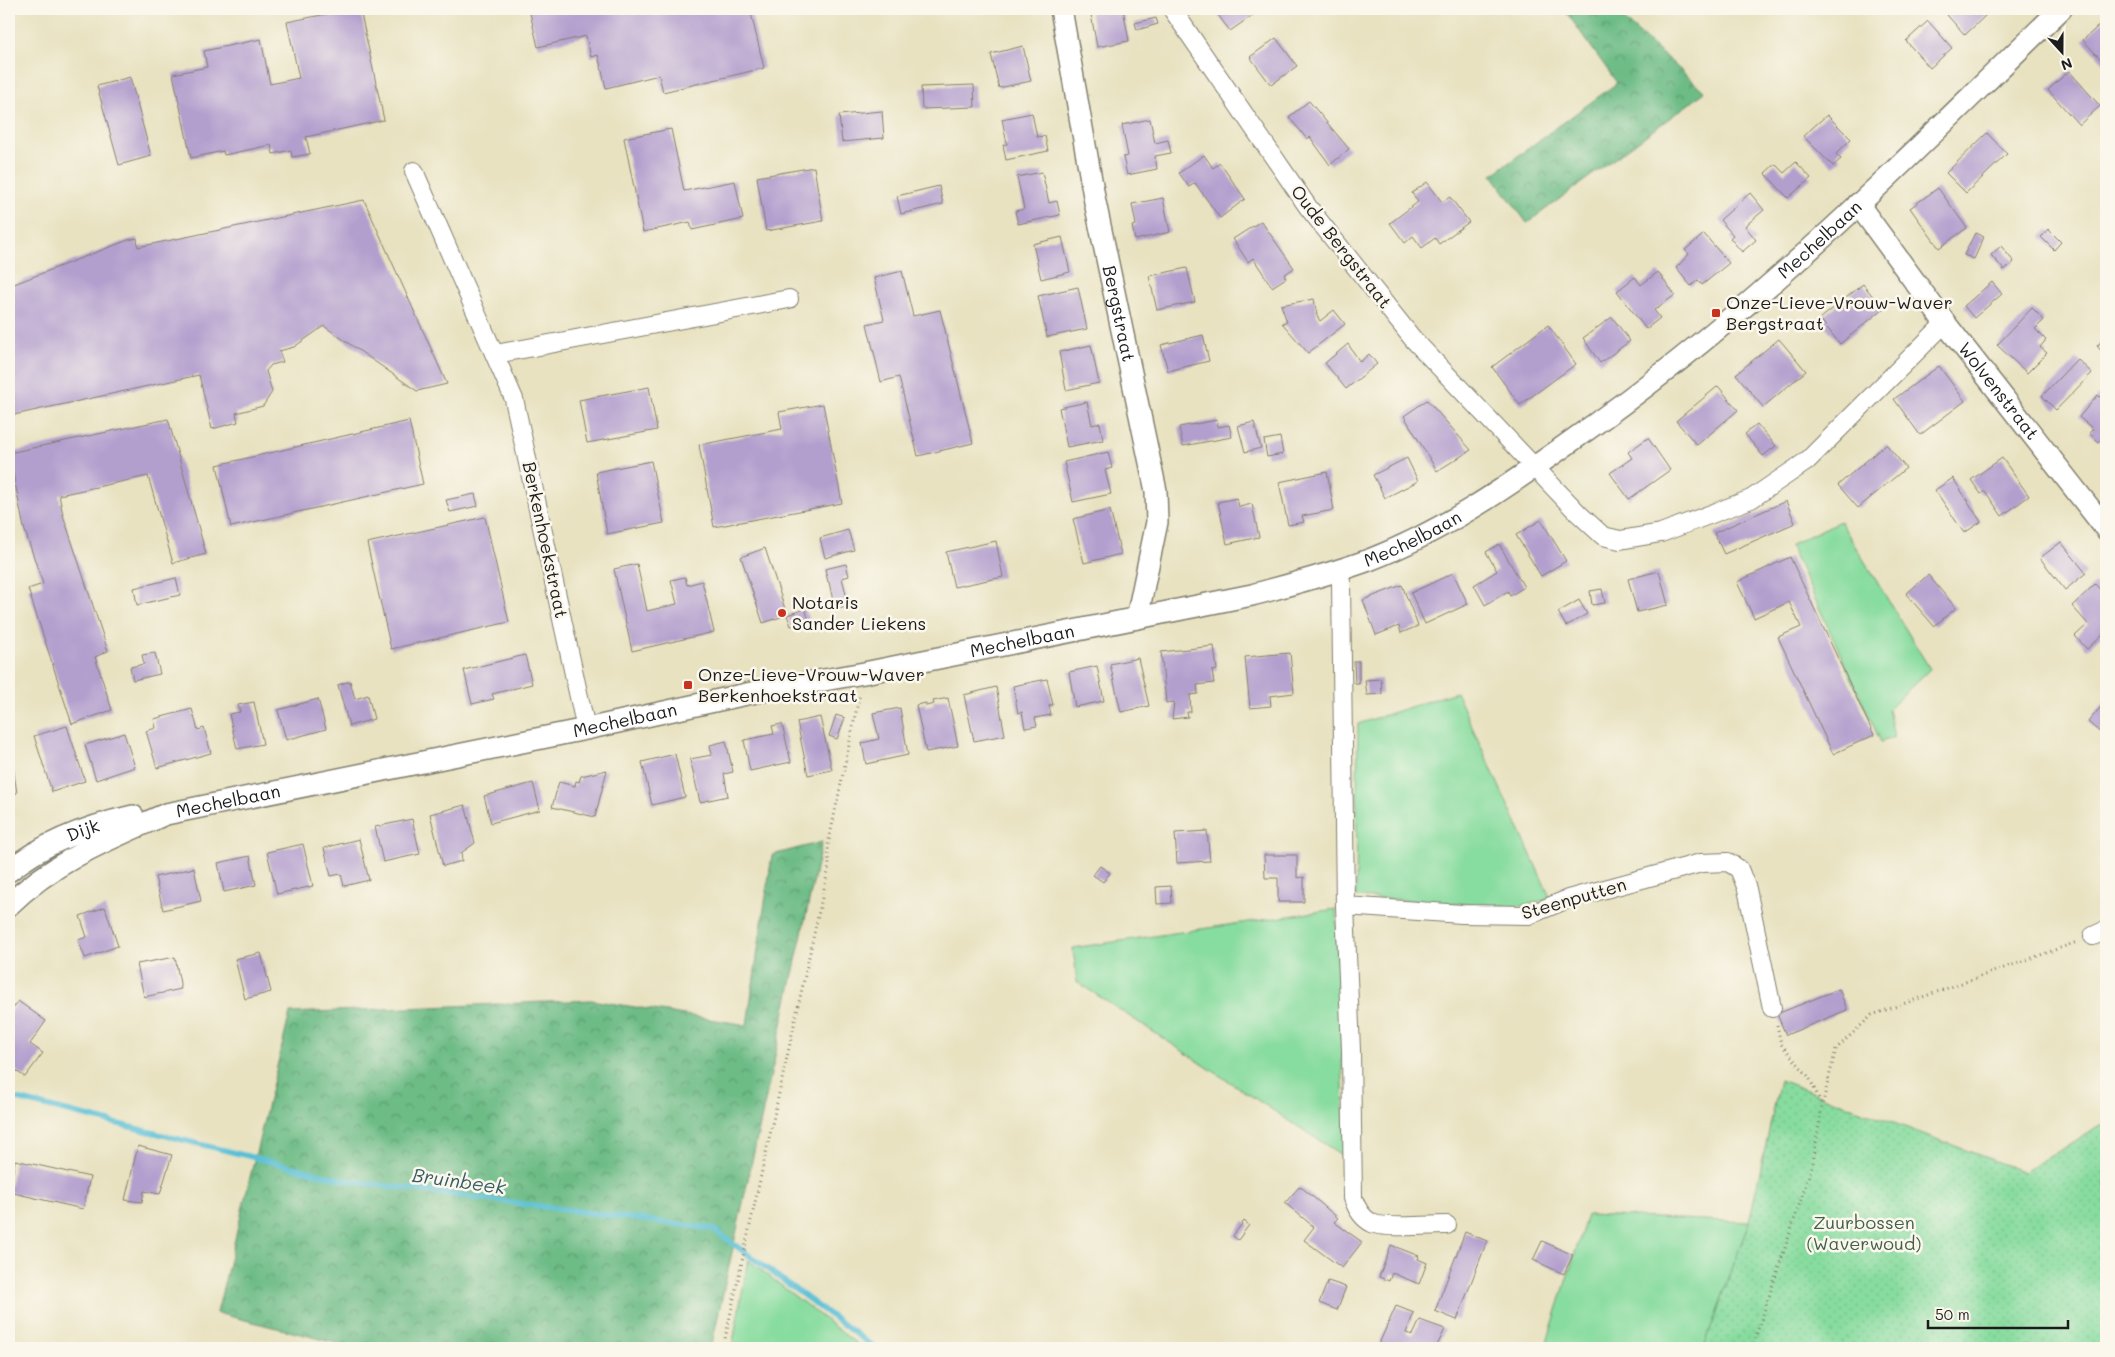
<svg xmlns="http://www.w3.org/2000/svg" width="2115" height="1357" font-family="Mali,sans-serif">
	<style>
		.green { fill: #87dc9f; stroke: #527c5e }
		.forest { fill: url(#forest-crowns); stroke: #446c51 }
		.park { fill: url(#park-dots); stroke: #527c5e }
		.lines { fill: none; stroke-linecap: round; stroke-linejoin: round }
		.stream { stroke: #58bfd6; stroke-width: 5.5 }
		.building { fill: #b39fce }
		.minor-casing { stroke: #827f6e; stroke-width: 20 }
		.tertiary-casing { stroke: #827f6e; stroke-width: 24 }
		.path { stroke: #827f6e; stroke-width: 3; stroke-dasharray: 1 4; stroke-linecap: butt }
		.minor { stroke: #fff; stroke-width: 18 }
		.tertiary { stroke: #fff; stroke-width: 21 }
		.poi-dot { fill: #c8321e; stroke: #fbf7ec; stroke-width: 2 }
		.labels { text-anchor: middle; stroke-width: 5; stroke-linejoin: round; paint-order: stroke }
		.street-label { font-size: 18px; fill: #1c1c1c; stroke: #fbf7ec }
		.poi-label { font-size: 18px; fill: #1c1c1c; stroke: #fbf7ec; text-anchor: start }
		.park-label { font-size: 18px; fill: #415f4a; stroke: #fbf7ec }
		.water-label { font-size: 19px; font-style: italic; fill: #345d66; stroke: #fbf7ec }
	</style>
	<defs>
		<pattern id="forest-crowns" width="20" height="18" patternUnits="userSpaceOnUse" patternTransform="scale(1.25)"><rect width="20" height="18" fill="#6dbc86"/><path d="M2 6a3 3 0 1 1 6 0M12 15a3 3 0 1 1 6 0" fill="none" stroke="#59986d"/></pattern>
		<pattern id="park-dots" width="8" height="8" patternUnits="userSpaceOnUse" patternTransform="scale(1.25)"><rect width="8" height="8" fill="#87dc9f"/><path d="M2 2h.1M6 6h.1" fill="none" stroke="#74bc88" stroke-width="1.8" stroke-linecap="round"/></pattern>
	</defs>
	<rect width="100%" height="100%" fill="#fbf7ec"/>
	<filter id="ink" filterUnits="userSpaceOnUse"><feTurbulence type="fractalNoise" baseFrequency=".02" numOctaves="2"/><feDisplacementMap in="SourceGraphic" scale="10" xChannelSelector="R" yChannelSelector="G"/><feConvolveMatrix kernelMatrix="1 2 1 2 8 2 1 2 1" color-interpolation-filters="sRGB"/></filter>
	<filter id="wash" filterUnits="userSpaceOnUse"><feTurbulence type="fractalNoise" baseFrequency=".0096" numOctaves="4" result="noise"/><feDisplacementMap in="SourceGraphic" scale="20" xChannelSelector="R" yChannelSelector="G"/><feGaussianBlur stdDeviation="1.12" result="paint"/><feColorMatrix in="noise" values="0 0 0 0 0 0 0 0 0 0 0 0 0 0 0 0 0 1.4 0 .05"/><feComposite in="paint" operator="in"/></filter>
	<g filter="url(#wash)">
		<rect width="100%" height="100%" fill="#e8e2c1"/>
		<!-- green -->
		<path class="green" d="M1840,521l90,148 -42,40 6,28 -13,5 -91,-197z
			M1456,692l95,207 -35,8 -160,-10 2,-173z
			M1336,909l10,249 -269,-176 -4,-34z
			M1587,1215l162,7 -45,126h-159z
			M748,1260l114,88h-130z"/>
		<!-- forest -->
		<path class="forest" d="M1564,9h48l93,83 -178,131 -35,-48 125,-92z
			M822,842l-111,506h-355l-139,-35 73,-300 301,-13 156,25 25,-170z"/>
		<!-- park -->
		<path class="park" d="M1780,1080l244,92 82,-49v225h-402l45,-126z"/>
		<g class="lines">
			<!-- stream -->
			<path class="stream" d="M9,1097l340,84 364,48 162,119"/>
		</g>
		<g id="blocks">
			<!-- building -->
			<path class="building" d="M351,9h9l24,111 -78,17 4,17 -18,3 -1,-7 -18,4 -2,-9 -47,10 -1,-4 -32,7 -18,-84 34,-7 -3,-16 57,-12 9,45 29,-6 -12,-56z
				M529,9h221l14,59 -101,24 -4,-17 -53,13 -8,-33 -7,2 -5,-21 -48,11z
				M1090,9h33l6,32 -32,6z
				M1224,9h38l-32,22 -12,-16 7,-5z
				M1954,9h28l5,5 -22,21 -18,-20z
				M1156,18l2,6 -21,6 -2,-7z
				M1928,21l24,27 -22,20 -24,-27z
				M2104,21l2,3v41l-23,-25z
				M1276,38l21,28 -26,19 -21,-28z
				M1023,46l8,35 -32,7 -8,-34z
				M2069,71l31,35 -21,19 -31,-35z
				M130,77l21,79 -32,9 -22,-79z
				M974,85l1,22 -53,2 -1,-22z
				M1309,101l40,48 -19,16 -20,-28 -3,2 -18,-22z
				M882,111l2,27 -42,4 -3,-27z
				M1032,113l5,24 8,-1 3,15 -42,9 -3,-15 4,-1 -5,-25z
				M1827,115l24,24 -15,15 5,5 -8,7 -30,-30z
				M1150,119l5,24 13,-3 3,13 -16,3 2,13 -30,6 -4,-18 5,-1 -6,-31z
				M671,129l13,62 51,-10 8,38 -51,11 -2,-8 -47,10 -19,-94z
				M1987,133l20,21 -41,39 -20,-20z
				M1204,155l9,13 7,-5 25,36 -25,19 -25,-35 -6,4 -10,-14z
				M1796,162l15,16 -23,20 -23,-25 10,-9 9,9z
				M814,167l9,54 -57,10 -9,-54z
				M1042,172l7,31 8,-2 3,14 -42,9 -3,-13 9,-2 -7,-32z
				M1427,182l15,20 8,-5 19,25 -30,22 -4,-6 -13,10 -9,-12 -8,7 -15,-20 28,-21 -6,-9z
				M939,186l4,18 -42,10 -4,-18z
				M1938,188l29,40 -28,20 -29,-40z
				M1750,193l14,17 -19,16 11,14 -14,12 -12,-14 3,-3 -13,-15z
				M1163,198l7,34 -35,8 -3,-14 4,-1 -4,-21z
				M364,200l83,184 -30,7 -93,-65 -30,21 -15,4 4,11 -12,3 -5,6 6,21 -9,14 -27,7 2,9 -26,7 -13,-54 -190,41v-130l119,-46 9,-2 1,9z
				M1261,221l33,47 -10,7 2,3 -14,9 -19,-29 -5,4 -15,-23z
				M2048,229l13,13 -7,8 -13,-13z
				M1975,233l9,4 -10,22 -10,-4z
				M1704,234l25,29 -27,22 -4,-5 -7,6 -15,-18 13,-14 -4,-4z
				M1062,237l8,35 -29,7 -8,-35z
				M2001,246l13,16 -10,8 -13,-15z
				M1187,268l8,34 -38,8 -8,-34z
				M902,271l11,45 27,-6 33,133 -55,13 -19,-79 -18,5 -14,-58 17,-4 -10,-42z
				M1658,272l17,23 -21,15 6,8 -14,11 -29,-38 18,-14 6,8z
				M1992,282l10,12 -28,24 -10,-12z
				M1863,284l20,25 -43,35 -20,-25z
				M1078,287l9,42 -40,8 -9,-41z
				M1314,299l3,15h-1l4,7 14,-11 11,14 -37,29 -26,-30 5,-1 -6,-17z
				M2032,308l12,12 -9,9 11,11 -6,7 7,6 -20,20 -30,-28z
				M1612,317l18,24 -30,22 -17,-25z
				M1548,325l28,39 -56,41 -28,-38z
				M1203,335l6,26 -41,10 -7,-26z
				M2106,337v19l-9,-10z
				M1779,339l27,32 -43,36 -27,-33z
				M1348,344l12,18 9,-8 8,10 -31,25 -21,-26z
				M1091,345l8,38 -33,7 -7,-38z
				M2077,359l15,14 -36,37 -14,-14z
				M1939,366l26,35 -45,34 -26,-36z
				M1718,386l20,24 -41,35 -21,-24z
				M649,387l8,43 -70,13 -8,-43z
				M2098,395l8,8v30l-7,9 -10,-9 4,-4 -14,-12z
				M1427,400l44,50 -34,21 -33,-55z
				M1087,402l5,23 8,-2 3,17 -36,7 -8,-39z
				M823,404l19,99 -128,24 -15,-82 83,-16 -3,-17z
				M168,419l38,135 -33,9 -25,-87 -89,19 4,20 45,136 -13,6 17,53 -40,14 -44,-135 15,-5 -19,-56 -15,-75z
				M1217,420l1,7 11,-2 3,12 -49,9 -4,-19z
				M409,421l14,63 -192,43 -14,-62z
				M1254,422l7,26 -16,4 -7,-26z
				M1757,424l19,22 -13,10 -18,-22z
				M1280,437l3,17 -16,3 -3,-17z
				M1648,438l22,32 -41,29 -19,-26 22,-15 -4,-6z
				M1886,444l20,24 -48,40 -20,-23z
				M1108,452l4,16 -7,2 6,24 -38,8 -9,-40z
				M2106,453v11l-5,-5z
				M1407,458l11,23 -33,17 -12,-23z
				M2002,458l27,38 -27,20 -17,-25 -4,3 -10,-14z
				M651,461l13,62 -57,11 -11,-62z
				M1327,472l7,38 -32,6 2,6 -16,3 -9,-43z
				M1953,478l28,44 -17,11 -29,-43z
				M475,494l3,12 -28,6 -4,-12z
				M1237,498l2,9 13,-3 7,33 -32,7 -9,-42z
				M1786,501l9,22 -71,31 -10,-21z
				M1110,510l11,44 -37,9 -11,-44z
				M485,517l24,105 -118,27 -24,-106z
				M1541,520l25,41 -25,15 -25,-41z
				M848,530l6,20 -29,8 -5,-20z
				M996,541l7,36 -49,10 -8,-35z
				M2061,542l25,31 -21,17 -25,-32z
				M1499,544l25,43 -14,9 -2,-5 -23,14 -11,-20 23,-14 -11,-19z
				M765,548l22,67 18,-6 4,11 -18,6 -4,-11 -24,8 -22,-66z
				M1790,557l84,178 -41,19 -55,-117 23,-10 -12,-25 -35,16 -17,-36z
				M637,564l10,47 30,-7 -6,-24 14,-3 2,8 15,-4 12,51 -82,19 -18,-82z
				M846,564l3,12 -7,2 7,28 -14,4 -6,-28h-1l-3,-13z
				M1659,571l9,34 -31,7 -9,-33z
				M1453,573l15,31 -43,20 -14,-31z
				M1928,575l28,33 -22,18 -28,-32z
				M176,578l4,17 -43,10 -3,-17z
				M2095,584l11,12v35l-19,18 -12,-13 13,-12 -16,-18z
				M1402,585l16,41 -17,7 -2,-7 -23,9 -13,-35z
				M1602,589l3,14 -13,2 -2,-14z
				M1579,600l8,14 -21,12 -8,-14z
				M1214,646l3,24 -5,1 2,12 -17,2 1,9 -8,1 1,17h-4l1,5 -16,2 2,-17 -8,1 -5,-51z
				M155,653l5,21 -27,6 -3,-13 14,-3 -2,-9z
				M1290,653l4,40 -24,3 1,10 -21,2 -5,-51z
				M525,655l7,29 -40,10 2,5 -22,5 -8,-34z
				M1138,658l11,48 -28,6 -11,-48z
				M1354,661h5v22h-4z
				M1097,666l7,35 -29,6 -6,-35z
				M1047,679l6,26h-4l2,10 -16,3 2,8 -12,2 -3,-16 -4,1 -5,-27z
				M1381,679l1,15 -15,1 -2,-15z
				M350,681l5,18 13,-4 6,24 -25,7 -11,-41z
				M996,687l9,48 -31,6 -10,-46z
				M948,698l10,48 -32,6 -10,-47 10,-2v3l8,-2 -1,-3z
				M318,699l8,30 -40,11 -8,-30z
				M254,702l9,42 -26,5 -8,-35 11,-2 -2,-7z
				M2105,702l1,30 -3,3 -15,-13z
				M900,708l8,47 -42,9 -4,-21 17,-4 -6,-26z
				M192,709l6,21 6,-2 7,25 -54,15 -11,-37 10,-3 -2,-9z
				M836,715l9,3 -8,21 -8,-3z
				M820,717l12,53 -24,5 -11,-53z
				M782,724l9,38 -41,9 -6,-31 30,-6 -2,-8z
				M67,726l18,55 -33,11 -18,-56z
				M124,733l11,34 -39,13 -11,-35z
				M726,741l7,31 -9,2 4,22 -28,6 -10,-43 22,-4 -2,-10z
				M675,754l10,43 -33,8 -10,-43z
				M13,767l4,26 -8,1v-26z
				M607,770l-12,47 -43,-10 7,-25 16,4 1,-5 3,1 2,-6z
				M533,783l7,27 -49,13 -7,-27z
				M465,805l10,38 -14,10 1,8 -19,5 -13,-52z
				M412,819l8,35 -37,8 -8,-35z
				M1207,831l3,30 -33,2 -2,-30z
				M359,839l10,41 -25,6 -3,-12 -10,2 -7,-28z
				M303,844l10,42 -36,8 -10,-42z
				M1264,855h33v23l7,-1v25h-26v-24h-13z
				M250,856l6,29 -32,7 -6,-29z
				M1100,866l10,7 -7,9 -10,-7z
				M194,868l7,33 -38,9 -8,-33z
				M1171,886l1,17 -15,1 -1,-17z
				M105,907l13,39 -33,12 -7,-18 9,-3 -7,-21z
				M261,953l10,39 -26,7 -10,-40z
				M175,957l6,32 -37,8 -7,-33z
				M1839,989l8,21 -61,25 -9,-21z
				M18,1001l28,20 -16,23 13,9 -18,24 -16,-11v-51z
				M138,1146l34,9 -12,39 -16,-3 -2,11 -17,-2z
				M15,1160l75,17 -7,32 -74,-17z
				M1300,1186l38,32 -4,4 28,20 -20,26 -38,-28 10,-13 -29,-24z
				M1244,1221l5,4 -11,15 -5,-4z
				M1465,1232l22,9 -30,79 -22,-9z
				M1542,1241l31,14 -9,19 -31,-14z
				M1391,1245l28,11 -1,3 9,4 -8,21 -27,-11 -3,8 -10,-4z
				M1328,1281l18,6 -9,23 -18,-7z
				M1396,1306l18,7 -8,20 7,2 7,-15 25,9 -9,19h-59z"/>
		</g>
	</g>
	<g filter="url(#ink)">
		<use href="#blocks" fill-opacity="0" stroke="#827f6e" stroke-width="1"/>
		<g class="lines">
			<!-- minor casing -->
			<g class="minor-casing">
				<path id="minor" d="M1172,9l136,198 105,132 165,174 25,23 17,4 41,-7 90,-34 56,-38 138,-138
					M414,171l100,228 72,330
					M496,354l293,-55
					M1338,570l3,12 4,324 6,144 2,148c3,9 9,20 19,25 11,6 60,2 75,2
					M1345,906l117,8 67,1 39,-16 133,-36 27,-1 11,7 8,20 25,119
					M2093,936l13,-6"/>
			</g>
			<!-- tertiary casing -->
			<g class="tertiary-casing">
				<g id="tertiary">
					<path id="s1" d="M1061,9l34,193 61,289 1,31 -20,96"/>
					<path id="s2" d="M1858,204l87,119 161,206"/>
					<path id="s3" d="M9,871c35,-29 80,-45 124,-55"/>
					<path id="s4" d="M9,905c45,-44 100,-66 157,-91l420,-85 170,-37 108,-19 388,-78c40,-11 79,-21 117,-35 73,-28 138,-73 201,-118 74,-52 144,-108 211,-167 97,-85 187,-177 280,-266"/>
				</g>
			</g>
			<!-- path -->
			<path class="path" d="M9,930l6,-6
				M1777,1025l4,19 28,33 13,28
				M723,1348l106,-482 -1,-21 32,-152
				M1752,1348l61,-185 9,-57 14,-57 36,-34 205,-73"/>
			<!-- minor -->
			<use href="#minor" class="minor"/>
			<!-- tertiary -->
			<use href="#tertiary" class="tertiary"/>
		</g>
	</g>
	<!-- markers -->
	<g class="poi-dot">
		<rect x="1711" y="308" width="10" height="10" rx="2.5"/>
		<circle cx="782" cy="613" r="5"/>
		<rect x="683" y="680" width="10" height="10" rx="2.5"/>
	</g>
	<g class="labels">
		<!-- street labels -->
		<g class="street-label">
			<text dy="6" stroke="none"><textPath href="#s4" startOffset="1968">Mechelbaan</textPath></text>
			<text transform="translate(1341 247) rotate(52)" y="6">Oude Bergstraat</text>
			<text dy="6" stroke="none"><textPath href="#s1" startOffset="310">Bergstraat</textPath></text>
			<text dy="6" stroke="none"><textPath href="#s2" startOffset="234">Wolvenstraat</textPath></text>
			<text dy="6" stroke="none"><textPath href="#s4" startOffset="1461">Mechelbaan</textPath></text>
			<text transform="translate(545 540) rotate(78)" y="6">Berkenhoekstraat</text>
			<text dy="6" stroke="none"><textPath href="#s4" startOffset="1056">Mechelbaan</textPath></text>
			<text dy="6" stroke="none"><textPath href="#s4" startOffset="651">Mechelbaan</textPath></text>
			<text dy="6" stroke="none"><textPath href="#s4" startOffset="246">Mechelbaan</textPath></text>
			<text dy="6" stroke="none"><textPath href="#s3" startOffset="85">Dijk</textPath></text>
			<text transform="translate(1574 899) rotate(-16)" y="6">Steenputten</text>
		</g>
		<!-- poi labels -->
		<g class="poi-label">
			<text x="1726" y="309">Onze-Lieve-Vrouw-Waver<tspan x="1726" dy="21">Bergstraat</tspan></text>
			<text x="792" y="609">Notaris<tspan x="792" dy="21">Sander Liekens</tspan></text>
			<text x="698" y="681">Onze-Lieve-Vrouw-Waver<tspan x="698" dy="21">Berkenhoekstraat</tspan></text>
		</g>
		<!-- park labels -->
		<g class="park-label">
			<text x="1864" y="1229">Zuurbossen<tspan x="1864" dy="21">(Waverwoud)</tspan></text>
		</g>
		<!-- water labels -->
		<g class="water-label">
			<text transform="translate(459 1181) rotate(8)" y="7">Bruinbeek</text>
		</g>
	</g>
	<!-- margin -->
	<rect width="2115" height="1357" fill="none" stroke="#fbf7ec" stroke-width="30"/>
	<!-- north arrow -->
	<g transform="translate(2062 52) rotate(159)" stroke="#fbf7ec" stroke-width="4" paint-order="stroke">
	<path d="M0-4L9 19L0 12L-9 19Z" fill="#1c1c1c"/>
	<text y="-8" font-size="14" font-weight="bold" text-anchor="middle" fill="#1c1c1c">N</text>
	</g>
	<!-- scale -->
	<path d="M1928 1320v8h140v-8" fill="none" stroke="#1c1c1c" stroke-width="2.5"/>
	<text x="1935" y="1320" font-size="15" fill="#1c1c1c" stroke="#fbf7ec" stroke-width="4" paint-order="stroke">50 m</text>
</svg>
